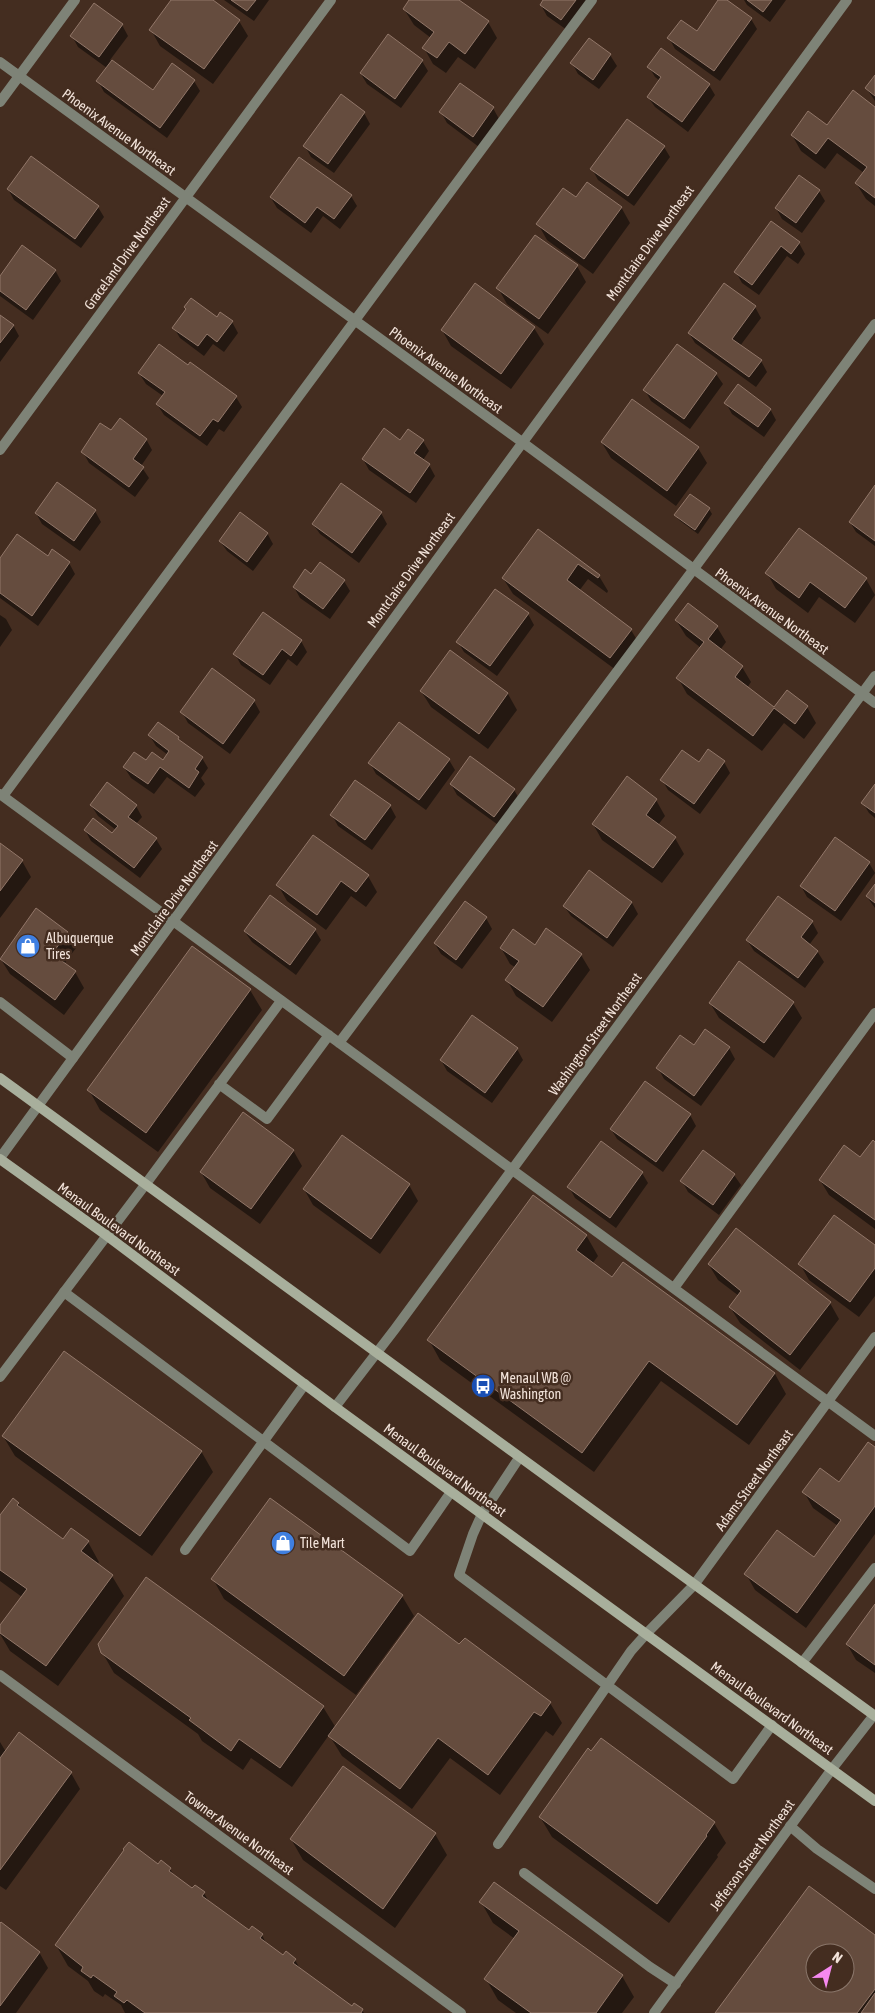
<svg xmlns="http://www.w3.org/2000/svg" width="875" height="2013" font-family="'Asap Condensed',sans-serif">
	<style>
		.shadow { fill: #0007; fill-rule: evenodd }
		.building { fill: #654c3e; stroke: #927769; fill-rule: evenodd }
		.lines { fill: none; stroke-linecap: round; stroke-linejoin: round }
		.service { stroke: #7e8377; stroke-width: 10 }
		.minor { stroke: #7e8377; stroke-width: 10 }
		.tertiary { stroke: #7e8377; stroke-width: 10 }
		.secondary { stroke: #a8af9c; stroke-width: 10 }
		.labels { text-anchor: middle; stroke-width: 5; stroke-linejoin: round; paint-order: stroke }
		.street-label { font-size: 14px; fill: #f2e3da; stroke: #442d20 }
		.poi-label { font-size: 14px; fill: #f2e3da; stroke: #442d20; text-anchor: start }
	</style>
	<rect width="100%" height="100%" fill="#442d20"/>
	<!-- shadow -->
	<path class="shadow" d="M172,0h39l28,21 9,15 -35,48 -53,-38 -9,-16z
		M224,0h45l-15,21z
		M411,0h46l31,22 9,16 -22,31 -17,-12 -12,16 -13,-9 -9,-16 7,-10 -17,-13 -10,-16z
		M545,0h44l-22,30 -20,-14 -6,-11z
		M720,0h4l27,19 6,10 -37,52 -45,-32 -6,-11 28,-6z
		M744,0h42l-16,22 -23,-17z
		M122,25l6,11 -18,24 43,31 41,-10 6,10 -33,47 -63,-46 -6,-11 9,-13 -29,-21 -6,-11z
		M589,39l21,16 7,11 -18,23 -21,-15 -6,-11z
		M422,61l6,10 -27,37 -34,-24 -6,-10z
		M649,67l60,18 6,10 -27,37 -33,-25 -7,-10 12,-16 -5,-4z
		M875,77v24l-8,-12z
		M493,108l6,11 -20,28 -32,-24 -6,-11z
		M875,108v98l-9,-7 -10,-16 8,-10 -27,-20 -12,16 -24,-18 -9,-16 35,-8z
		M364,113l6,11 -36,49 -23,-16 -6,-11z
		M664,147l6,10 -36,49 -36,-26 -6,-11z
		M8,189l90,18 6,10 -23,31 -67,-48z
		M819,191l6,10 -23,32 -20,-14 -6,-11z
		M351,196l6,10 -17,23 -17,-13 -12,17 -34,-25 -6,-10z
		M576,199l45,8 9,16 -37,51 -46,-34 -9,-16z
		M771,223l28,20 6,11 -7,10 -11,-8 -28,39 -17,-12 -6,-11z
		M577,266l9,16 -38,52 -41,-30 -9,-16z
		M55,270l6,11 -28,39 -33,-24v-18z
		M475,285l59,43 10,16 -33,45 -60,-43 -9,-16z
		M755,307l6,11 -21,28 21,15 6,11 -11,15 -61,-44 -6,-10z
		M0,316l13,9 6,11 -19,26z
		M217,319l15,3 6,11 -14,19 -11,-8 -9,12 -24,-18 -6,-10z
		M188,367l48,30 6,10 -18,25 -5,-3 -12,17 -43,-31 -7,-11 6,-8 -17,-12 -7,-11z
		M716,374l7,10 -33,45 -39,-28 -6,-11z
		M726,403l44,6 6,11 -12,17 -32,-23z
		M111,432l35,7 6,11 -11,16 8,12 -14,19 -46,-34 -6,-11z
		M423,441l6,10 -6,9 6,5 6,11 -19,27 -47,-33 -6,-11 38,-17z
		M602,443l96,5 9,15 -31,43 -65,-48z
		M875,487v59l-19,-14 -6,-10z
		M690,495l19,14 3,5 -14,20 -19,-14 -3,-5z
		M95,511l6,11 -21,29 -38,-27 -6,-11z
		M381,513l6,11 -28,39 -39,-29 -7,-10z
		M539,531l60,45 9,15 -1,2 -19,-14 -9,12 52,39 9,15 -20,28 -107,-79 -10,-16z
		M267,533l6,11 -20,27 -26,-20 -7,-10z
		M53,551l16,12 6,11 -37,52 -38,-28v-38l49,-3z
		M767,573l99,6 9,16 -20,28 -36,-26 -11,16 -32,-24z
		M311,575l33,6 6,10 -20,28 -30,-21 -6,-11z
		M528,614l6,11 -37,51 -33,-24 -6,-10z
		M0,615l6,4 6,11 -12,17z
		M676,620l41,7 9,15 -6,8 22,17 9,15 -4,6 27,21 13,-17 20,15 9,16 -12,16 -20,-16 -22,28 -75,-57 -9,-16 23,-30 -15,-12z
		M301,641l6,11 -10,14 -9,-7 -18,26 -29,-20 -6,-11z
		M450,652l58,42 9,16 -29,39 -57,-42 -10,-16z
		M212,670l42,31 6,11 -30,42 -42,-31 -6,-11z
		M150,736l28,2 3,5 21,15 6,10 -7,10 4,6 -10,13 -28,-20 -13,17 -23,-16 -7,-11 39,-5 5,-7 -12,-9z
		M709,750l15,12 6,11 -30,41 -32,-24 -6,-10 37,-17z
		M449,760l6,10 -29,40 -50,-36 -6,-11z
		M451,784l63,6 6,10 -19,27 -44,-32z
		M875,786v32l-6,-5 -6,-10z
		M656,800l9,16 -7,9 17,13 9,16 -22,29 -60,-43 -9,-16z
		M91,805l45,1 6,11 -6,7 20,15 6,10 -22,29 -49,-37 -6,-11 28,5 3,-5 -18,-14z
		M390,806l6,11 -24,33 -34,-24 -6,-11z
		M835,839l34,24 6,10 -34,48 -34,-24 -6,-11z
		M0,844l22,17 9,16 -31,41z
		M589,872l43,31 6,11 -25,33 -42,-31 -7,-10z
		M368,876l9,16 -11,15 -15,-11 -25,34 -39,-29 -9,-16z
		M875,886v22l-8,-11z
		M36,910l31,23 9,15 -12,16 11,8 9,16 -20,27 -54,-41 -10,-16z
		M486,918l6,11 -30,40 -21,-15 -6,-10z
		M812,922l6,11 -9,12 8,6 7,11 -19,26 -51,-37 -7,-11z
		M315,930l6,10 -25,35 -44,-33 -7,-10z
		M535,946l46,9 9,15 -38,52 -36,-26 -9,-16 9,-12 -6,-4 -9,-16z
		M250,990l12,20 -104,142 -58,-42 -11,-20z
		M710,1003h83l9,15 -28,40 -55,-40z
		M694,1046l35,2 6,11 -34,47 -37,-27 -6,-11z
		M517,1049l6,11 -31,43 -45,-32 -6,-11z
		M690,1115l6,11 -33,46 -46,-33 -6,-10z
		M342,1137l67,48 9,16 -38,53 -67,-49 -9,-16z
		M875,1144v85l-46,-34 -9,-15 40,-21z
		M293,1150l9,16 -42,58 -50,-36 -9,-16z
		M642,1173l6,10 -32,45 -41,-30 -6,-11z
		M734,1175l7,10 -22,30 -31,-23 -6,-11z
		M586,1235l12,21 -6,8 20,15 163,95 11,20 -37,51 -88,-64 -67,91 -154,-112 -11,-20z
		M875,1247v49l-16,21 -50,-37 -9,-16z
		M709,1265l121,38 9,16 -39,51 -60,-47 -10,-16 9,-11 -21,-16z
		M3,1436l198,15 12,21 -61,84 -137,-100z
		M875,1449v85l-69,94 -51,-38 -9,-16 68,-15 24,-33 -25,-18 -9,-16 35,-8z
		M18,1503l4,7 41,30 25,2 11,20 -2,3 15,11 12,20 -66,90 -48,-35 -10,-17v-7l22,-30 -22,-16v-64z
		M213,1579l189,17 12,20 -58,79 -132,-96z
		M875,1606v67l-19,-13 -9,-16z
		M459,1646l91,57 12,20 -9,13 -7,-5 -46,64 -50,-37 -38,51 -70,-53 -13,-21 -37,52 -41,-29 -8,12 -41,-29 -4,-7 -84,-61 -12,-21 221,55 13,21z
		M19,1734l52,39 9,16 -74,101 -6,-4v-144l6,10z
		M343,1768l92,66 12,21 -52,73 -92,-68 -12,-21z
		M540,1817l174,6 12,20 -9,12 1,2 -49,66 -117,-86z
		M159,1865l11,4 5,8 18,13 11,3 5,9 40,29 13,4 5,10 16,12 3,-4 9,7 7,12 50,36 10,2 2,3h-239l-4,-8 -16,-11 -2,3 -9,-6 -6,-10 -20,-15 -12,-21z
		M809,1888l66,48v77h-159zM815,1953h30v30h-30z
		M481,1902l141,74 12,21 -12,16h-106l-18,-13 -12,-21 29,-40 -22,-16z
		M0,1925l39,27 9,16 -32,45h-16z"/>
	<!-- building -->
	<path class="building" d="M171,0h42l27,20 -36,49 -55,-39z
		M231,0h25l-9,11z
		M409,0h50l30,21 -24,33 -16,-12 -12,16 -15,-10 12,-16 -31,-23z
		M543,0h33l-15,20 -21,-15z
		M718,0h9l25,18 -38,53 -47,-33 14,-18 16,11z
		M747,0h25l-9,12z
		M94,3l29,21 -24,33 -29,-21z
		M388,34l35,26 -28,39 -35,-26z
		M589,38l22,16 -18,26 -23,-17z
		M661,48l49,36 -28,38 -35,-25 14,-20 -14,-10z
		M112,60l41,30 19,-27 23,17 -35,48 -64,-47z
		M875,75v21l-10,-8z
		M460,83l34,24 -21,30 -34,-25z
		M853,90l22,17v91l-20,-15 12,-16 -39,-29 -12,16 -25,-19 17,-24 19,14z
		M341,94l24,18 -37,52 -25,-18z
		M627,119l38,27 -37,50 -38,-27z
		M31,156l68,50 -24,33 -68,-50z
		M299,157l53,38 -18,24 -17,-12 -12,16 -35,-26z
		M799,175l21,15 -24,33 -21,-15z
		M587,182l35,25 -38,52 -48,-35 27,-36 13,9z
		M771,221l29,21 -9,12 -10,-8 -29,39 -18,-13z
		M535,235l43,30 -39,54 -43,-31z
		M22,245l34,25 -30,40 -26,-19v-15z
		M475,283l60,44 -34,47 -60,-44z
		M724,283l32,23 -24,33 30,21 -13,17 -61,-44z
		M191,298l26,19 3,-5 13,9 -16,21 -10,-8 -9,12 -26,-18 14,-19 -2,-2z
		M0,315l14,10 -14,18z
		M159,344l29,21 2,-3 47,34 -19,26 -5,-3 -13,17 -44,-32 9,-12 -27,-19z
		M677,344l40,29 -33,46 -41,-29z
		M738,384l33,25 -13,18 -34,-24z
		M632,399l67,48 -32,44 -66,-49z
		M120,418l27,21 -14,20 11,8 -15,20 -48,-35 19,-29 11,7z
		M384,428l16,12 8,-11 16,11 -10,13 16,11 -20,29 -48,-34z
		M57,482l39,28 -22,31 -39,-28z
		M341,483l41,29 -30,41 -40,-29z
		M875,485v56l-26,-19z
		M690,494l20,14 -15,22 -21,-15z
		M240,512l28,21 -21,29 -28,-21z
		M799,528l68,50 -22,30 -35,-26 -11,16 -34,-25z
		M538,529l62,46 -2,3 -20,-14 -11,16 65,49 -22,29 -108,-80z
		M17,534l31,22 4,-7 18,13 -38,54 -32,-23v-35z
		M320,562l25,18 -22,29 -30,-22 12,-18 6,5z
		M495,589l34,24 -39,53 -34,-24z
		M688,603l30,23 -10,13 35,27 -8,11 39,30 13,-17 21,16 -13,18 -21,-16 -21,28 -77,-58 28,-36 -29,-22z
		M263,612l39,28 -11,16 -9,-7 -19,26 -30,-21z
		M450,650l58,43 -29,41 -59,-43z
		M212,668l43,32 -32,44 -43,-32z
		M158,722l21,15 -1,2 25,18 -8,12 4,3 -10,16 -29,-21 -12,17 -25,-17 11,-15 12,8 6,-8 11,8 6,-9 -21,-16z
		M399,722l51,37 -31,41 -51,-37z
		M708,749l17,12 -31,43 -34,-24 22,-30 17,12z
		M470,756l45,33 -21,28 -44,-33z
		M627,776l30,23 -11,16 30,22 -23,31 -61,-44z
		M355,780l36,25 -26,35 -35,-25z
		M107,782l30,23 -9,12 29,21 -23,30 -50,-38 9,-12 19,15 6,-7 -28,-21z
		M875,784v29l-14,-10z
		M313,835l56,40 -13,17 -15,-11 -24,34 -41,-30z
		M835,837l35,25 -35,49 -35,-25z
		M0,843l23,17 -23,31z
		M589,870l43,32 -25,36 -44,-32z
		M875,884v19l-9,-7z
		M270,895l46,34 -26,36 -46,-34z
		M778,896l35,25 -12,16 17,14 -20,27 -52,-38z
		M465,901l22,16 -31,43 -22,-17z
		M36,908l32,24 -16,22 24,17 -21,29 -55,-41z
		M546,928l36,26 -39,53 -38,-27 14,-19 -19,-13 13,-19 22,16z
		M192,946l59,43 -105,144 -59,-43z
		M739,961l55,41 -30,41 -55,-40z
		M472,1015l46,33 -33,45 -45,-33z
		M705,1029l25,18 -36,49 -38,-28 24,-33 14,10z
		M645,1081l46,33 -35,48 -46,-33z
		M243,1112l51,38 -43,59 -51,-37z
		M342,1135l68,49 -39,55 -68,-50z
		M873,1140l2,2v78l-56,-40 25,-35 16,12z
		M601,1141l42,31 -33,46 -43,-31z
		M703,1150l32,24 -22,31 -33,-24z
		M533,1195l54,40 -11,15 36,27 11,-15 152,111 -38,52 -88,-64 -67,92 -155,-113z
		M834,1215l41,30v23l-25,34 -52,-38z
		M736,1228l95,74 -41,53 -61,-48 12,-16 -33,-27z
		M64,1351l138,100 -62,85 -138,-100z
		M868,1442l7,5v59l-78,107 -53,-39 33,-44 37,27 27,-37 -39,-28 18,-24 19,14z
		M13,1498l6,5 -2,2 46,34 8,-11 18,13 -8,10 32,24 -67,91 -46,-33v-8l27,-36 -27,-19v-55z
		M270,1498l133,97 -59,81 -133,-97z
		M146,1577l178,129 -44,62 -41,-29 -8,12 -42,-31 2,-2 -90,-65 -3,-9z
		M875,1604v61l-29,-21z
		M418,1613l41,31 6,-6 86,64 -10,14 -7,-4 -46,63 -50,-37 -38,51 -72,-53z
		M19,1732l53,40 -72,98v-112z
		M601,1738l114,84 -9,13 1,1 -50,68 -118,-87 49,-69 3,3z
		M343,1766l93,67 -53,76 -93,-70z
		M129,1842l29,22 3,-4 10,8 -2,3 23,17 3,-3 10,7 -3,4 47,34 3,-4 11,8 -3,4 23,17 3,-4 10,8 -3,4 59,43 2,-3 9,6 -2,4h-216l-18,-13 -3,3 -10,-7 3,-4 -24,-17 -2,3 -10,-7 2,-4 -28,-22 69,-95 -1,-1z
		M494,1882l129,93 -27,38h-65l-47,-34 35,-48 -40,-29z
		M809,1886l66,49v54l-18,24h-142zM815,1953h30v30h-30z
		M1,1922l39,30 -40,54v-83z
		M875,1993v20h-14z"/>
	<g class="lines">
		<!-- service -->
		<path class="service" d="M0,102l75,-102
			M0,794l875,642
			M3,796l589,-796
			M0,1002l73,56
			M339,1043l354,-473 182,-246
			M219,1084l48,35 62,-84
			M145,1185l136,-184
			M674,1288l201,-275
			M64,1292l346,259 41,-59
			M519,1458l-37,56 -9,20 -14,41 274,204 39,-54
			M185,1550l120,-166
			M802,1663l73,-95
			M790,1826l27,23 58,40
			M498,1844l133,-193 16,-18
			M524,1873l126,94 26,17"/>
		<!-- minor -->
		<path class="minor" d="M0,62l522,380 353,261
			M0,450l331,-450
			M0,1158c283,-386 563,-773 847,-1158
			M335,1407l60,-78 480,-653
			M647,1633l47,-48 181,-248
			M0,1675l461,338
			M654,2013l178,-244 42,-54"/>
		<!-- tertiary -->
		<path class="tertiary" d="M0,1377l145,-192"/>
		<!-- secondary -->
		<path class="secondary" d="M0,1078l875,638
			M0,1159l106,76 229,172 540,394"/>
	</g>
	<!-- icons -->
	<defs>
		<g id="shop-disc" transform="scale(1.25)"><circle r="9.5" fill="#3f7fe0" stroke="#442d20"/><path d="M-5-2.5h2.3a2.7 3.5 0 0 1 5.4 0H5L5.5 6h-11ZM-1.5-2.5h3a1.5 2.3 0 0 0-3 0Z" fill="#fff"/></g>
		<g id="bus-disc" transform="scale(1.25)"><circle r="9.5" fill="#1a4fb4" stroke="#442d20"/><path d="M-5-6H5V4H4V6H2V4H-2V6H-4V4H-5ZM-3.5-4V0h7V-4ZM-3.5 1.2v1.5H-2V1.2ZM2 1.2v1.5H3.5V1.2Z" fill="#fff"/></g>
	</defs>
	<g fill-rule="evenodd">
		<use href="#shop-disc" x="28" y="946"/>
		<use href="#bus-disc" x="483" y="1386"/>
		<use href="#shop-disc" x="283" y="1543"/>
	</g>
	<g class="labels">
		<!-- street labels -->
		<g class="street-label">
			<text transform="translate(119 132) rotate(36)" y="5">Phoenix Avenue Northeast</text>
			<text transform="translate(650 243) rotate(-54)" y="5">Montclaire Drive Northeast</text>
			<text transform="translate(127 253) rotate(-54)" y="5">Graceland Drive Northeast</text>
			<text transform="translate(446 370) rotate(36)" y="5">Phoenix Avenue Northeast</text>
			<text transform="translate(411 570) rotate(-54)" y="5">Montclaire Drive Northeast</text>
			<text transform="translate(772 611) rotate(36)" y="5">Phoenix Avenue Northeast</text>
			<text transform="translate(174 898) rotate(-54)" y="5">Montclaire Drive Northeast</text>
			<text transform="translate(595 1034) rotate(-54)" y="5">Washington Street Northeast</text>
			<text transform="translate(119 1229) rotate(36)" y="5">Menaul Boulevard Northeast</text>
			<text transform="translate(445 1470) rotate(36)" y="5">Menaul Boulevard Northeast</text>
			<text transform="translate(754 1480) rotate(-54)" y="5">Adams Street Northeast</text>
			<text transform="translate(772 1708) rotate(36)" y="5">Menaul Boulevard Northeast</text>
			<text transform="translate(239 1833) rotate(36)" y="5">Towner Avenue Northeast</text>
			<text transform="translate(752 1855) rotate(-54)" y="5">Jefferson Street Northeast</text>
		</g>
		<!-- poi labels -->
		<g class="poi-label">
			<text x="46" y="943">Albuquerque<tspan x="46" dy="16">Tires</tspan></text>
			<text x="500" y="1383">Menaul WB @<tspan x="500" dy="16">Washington</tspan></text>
			<text x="300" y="1548">Tile Mart</text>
		</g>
	</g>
	<!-- north arrow -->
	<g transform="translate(830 1968) rotate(36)"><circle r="24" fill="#442d20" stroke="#8a766a"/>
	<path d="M0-4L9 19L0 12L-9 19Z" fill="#f589ef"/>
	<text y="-8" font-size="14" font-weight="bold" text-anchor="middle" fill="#f2e3da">N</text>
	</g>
</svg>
